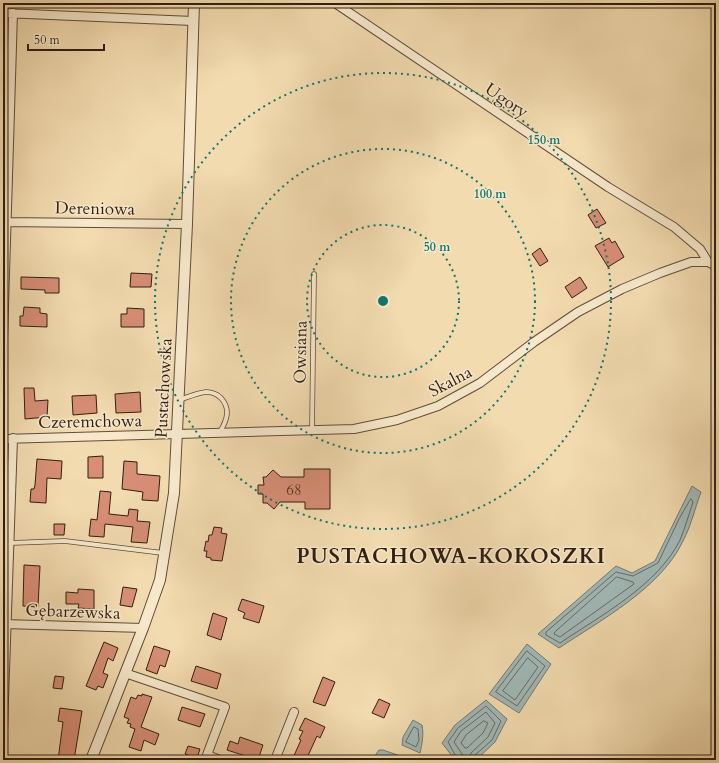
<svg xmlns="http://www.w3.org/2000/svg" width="719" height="763" font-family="Cardo,serif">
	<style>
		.water { fill: #a1b8b7; stroke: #747a75 }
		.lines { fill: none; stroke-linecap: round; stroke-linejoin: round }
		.shore { stroke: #686b64; stroke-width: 1 }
		.building { fill: #d78e75; stroke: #301e12 }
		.service-casing { stroke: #604d39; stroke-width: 5.5 }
		.minor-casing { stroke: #604d39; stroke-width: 10 }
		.tertiary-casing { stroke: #604d39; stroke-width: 12 }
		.service { stroke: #f7e8cb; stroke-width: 4 }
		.minor { stroke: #f7e8cb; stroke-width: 8 }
		.tertiary { stroke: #f7e8cb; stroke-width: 10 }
		.ring { fill: none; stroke: #0f766e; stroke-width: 2; stroke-dasharray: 2 4 }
		.labels { text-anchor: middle; stroke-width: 3; stroke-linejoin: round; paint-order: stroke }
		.number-label { font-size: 15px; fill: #5a3a2b }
		.street-label { font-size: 17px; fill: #301e12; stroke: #f7e8cb }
		.district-label { font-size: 21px; font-weight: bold; letter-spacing: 1px; fill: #301e12; stroke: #f7e8cb }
		.centre { fill: #0f766e; stroke: #f7e8cb; stroke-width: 2 }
		.ring-label { font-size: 12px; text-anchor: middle; font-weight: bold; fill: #0f766e; stroke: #f7e8cb; stroke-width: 3; stroke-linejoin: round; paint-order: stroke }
	</style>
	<rect width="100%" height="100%" fill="#f2dbaf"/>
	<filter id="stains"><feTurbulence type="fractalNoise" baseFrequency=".005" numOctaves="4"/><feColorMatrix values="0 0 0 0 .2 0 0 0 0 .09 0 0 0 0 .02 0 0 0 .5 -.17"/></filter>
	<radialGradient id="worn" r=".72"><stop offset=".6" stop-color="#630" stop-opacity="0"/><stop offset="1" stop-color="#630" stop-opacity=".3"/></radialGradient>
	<!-- water -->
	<path class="water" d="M692,486l9,6c-6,16 -10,34 -18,49 -22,47 -82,79 -124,107l-21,-14 78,-68 16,7 23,-12z
		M527,644l24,20 -32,49 -30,-19z
		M486,700l21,19 -12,23 -19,18h-21l-13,-17 13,-18z
		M413,720l9,5c2,10 0,19 -2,28l-18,-8 1,-8z
		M379,750h4l29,10h-40z"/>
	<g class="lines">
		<!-- shore -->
		<path class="shore" d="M691,499l2,3c-4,12 -8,26 -13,38 -22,45 -80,76 -120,103l-14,-8v-3l70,-60 17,4 25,-13 21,-44z
			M617,577l16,5 1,2 -74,53 -6,-3 1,-2z
			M527,651l18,15 -28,40 -21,-14z
			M528,658l10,9 -23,33 -12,-9z
			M484,721l4,2 -5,10 -16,15h-2l-4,-5 5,-8z
			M414,727l4,2 1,11 -3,7 -10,-5z
			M458,760l-10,-18 10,-14 28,-22 15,15 -9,19 -17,15 -1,5
			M463,760l-1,-6 -8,-12 7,-11 25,-19 9,11 -7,14 -17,16 -3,7"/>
	</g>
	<!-- building -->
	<path class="building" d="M597,209l9,14 -10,5 -8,-13z
		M609,238l3,5 3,-2 9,16 -16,10 -13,-21z
		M540,248l8,13 -8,5 -8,-12z
		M131,273l21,1 -1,13h-21z
		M21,277l38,1v15h-14v-3l-24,-1z
		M580,277l7,11 -15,10 -7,-11z
		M24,307l16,1v5l7,1v13l-27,-1v-10h3z
		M127,308l17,1v18h-23v-13h6z
		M24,388h10l1,13 13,-1 -1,17 -22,2z
		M140,392l1,20 -25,1 -1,-19z
		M96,395l1,18 -24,2 -1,-19z
		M103,456v22h-15v-21z
		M37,459l25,2 -1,18 -14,-1 -1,25 -16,-1 1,-13h3l1,-4z
		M124,461l13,1v12l23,2 -2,25 -16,-1 1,-8 -21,-3z
		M304,469h26v40h-25v-7h-25l-6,7 -7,-6h-4v-9h-5v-9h6l-1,-8h3l7,-7 8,7h23z
		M100,491l11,1 -2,22 19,2 1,-7 9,1 -1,11 13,1 -3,21 -16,-1 2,-15 -28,-3 -1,13 -15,-1 2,-17 6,1z
		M54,524h11l-1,11h-10z
		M214,527l8,1 -1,5 6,1 -5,27 -11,-1v-2l-5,-1 1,-6h-3l2,-10 2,1 1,-7h3z
		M24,565l16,1 -2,41 -15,-1z
		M123,587l14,2 -5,18 -12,-2z
		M78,589l16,1v19l-16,-1 1,-4h-13v-12l12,1z
		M242,599l22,7 -5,17 -16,-5 2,-5 -7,-3z
		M213,613l14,5 -6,22 -14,-5z
		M104,642l14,6 -5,13 -5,-3 -5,15 5,2 -5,13 -5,-2 -2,4 -10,-4z
		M154,646l16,5 -5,16 -5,-2 -3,9 -11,-4z
		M196,666l25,8 -4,15 -26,-8z
		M55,676l9,1 -2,12 -9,-1z
		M323,677l12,5 -10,24 -12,-4z
		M142,694l10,3 -11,30 18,7 -4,11 -11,-5 -3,11 -12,-4 6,-18 -5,-2 1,-3 -4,-1 2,-4 -5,-2 7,-20 5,2 2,-4 4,1z
		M379,699l11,5 -6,14 -12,-5z
		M182,707l23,7 -5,13 -22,-7z
		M60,708l22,3 -8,49h-16l5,-38 -5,-1z
		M305,718l20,9 -5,11 -3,-2 -11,24h-14l9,-20 -2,-1 4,-8 -4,-1z
		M240,737l23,8 -5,15 -31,-10 3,-9 8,3z
		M188,746l12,3 -3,9 -12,-4z"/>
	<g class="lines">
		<!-- service casing -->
		<g class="service-casing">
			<path id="service" d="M179,400c9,-3 18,-7 27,-8 5,0 11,2 15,6 10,11 6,22 -1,34
				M312,430l2,-156
				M10,543l55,-2 98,12"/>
		</g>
		<!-- minor casing -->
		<g class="minor-casing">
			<path id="minor" d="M335,3l273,184 66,40 26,22 8,13 8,4
				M3,13l190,8
				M3,222l184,2
				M3,339l10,-326
				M3,439l351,-10 43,-9 41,-14 42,-23 54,-41 44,-30 44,-23 38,-16 31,-11h17
				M3,624l140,4
				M125,673l100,34 -18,48 13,5
				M3,729l10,-291
				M275,760l19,-48"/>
		</g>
		<!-- tertiary casing -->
		<g class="tertiary-casing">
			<path id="tertiary" d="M91,760l52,-132 17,-48 14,-87 13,-269 7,-221"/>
		</g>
		<!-- service -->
		<use href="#service" class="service"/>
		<!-- minor -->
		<use href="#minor" class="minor"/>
		<!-- tertiary -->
		<use href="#tertiary" class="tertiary"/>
	</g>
	<!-- distance rings -->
	<g class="ring">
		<circle cx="383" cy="301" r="76"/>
		<circle cx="383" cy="301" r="152"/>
		<circle cx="383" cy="301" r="228"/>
	</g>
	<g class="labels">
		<!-- number labels -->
		<g class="number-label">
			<text x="294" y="495">68</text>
		</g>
		<!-- street labels -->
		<g class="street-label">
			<text transform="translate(507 100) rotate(34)" y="6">Ugory</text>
			<text transform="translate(95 208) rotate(1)" y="6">Dereniowa</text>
			<text transform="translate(300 352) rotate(-89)" y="6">Owsiana</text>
			<text transform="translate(450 381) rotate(-28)" y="6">Skalna</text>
			<text transform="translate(163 388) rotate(-87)" y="6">Pustachowska</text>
			<text transform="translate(90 421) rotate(-1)" y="6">Czeremchowa</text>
			<text transform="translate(73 611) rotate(2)" y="6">Gębarzewska</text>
		</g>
		<!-- district labels -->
		<g class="district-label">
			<text x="451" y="563">PUSTACHOWA-KOKOSZKI</text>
		</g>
	</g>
	<circle cx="383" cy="301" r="6" class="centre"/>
	<g class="ring-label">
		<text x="544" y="144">150 m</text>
		<text x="490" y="198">100 m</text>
		<text x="437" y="251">50 m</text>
	</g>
	<!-- margin -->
	<rect width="719" height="763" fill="none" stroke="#f2dbaf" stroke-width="16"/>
	<rect x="4" y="4" width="711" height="755" fill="none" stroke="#301e12" stroke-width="2"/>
	<rect x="8" y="8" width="703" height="747" fill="none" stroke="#301e12"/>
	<!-- scale -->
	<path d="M28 44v6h76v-6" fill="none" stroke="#301e12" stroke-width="2"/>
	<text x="34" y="44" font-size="12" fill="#301e12" stroke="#f7e8cb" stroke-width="3" paint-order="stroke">50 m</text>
	<rect width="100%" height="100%" filter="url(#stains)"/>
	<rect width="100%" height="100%" fill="url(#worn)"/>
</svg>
